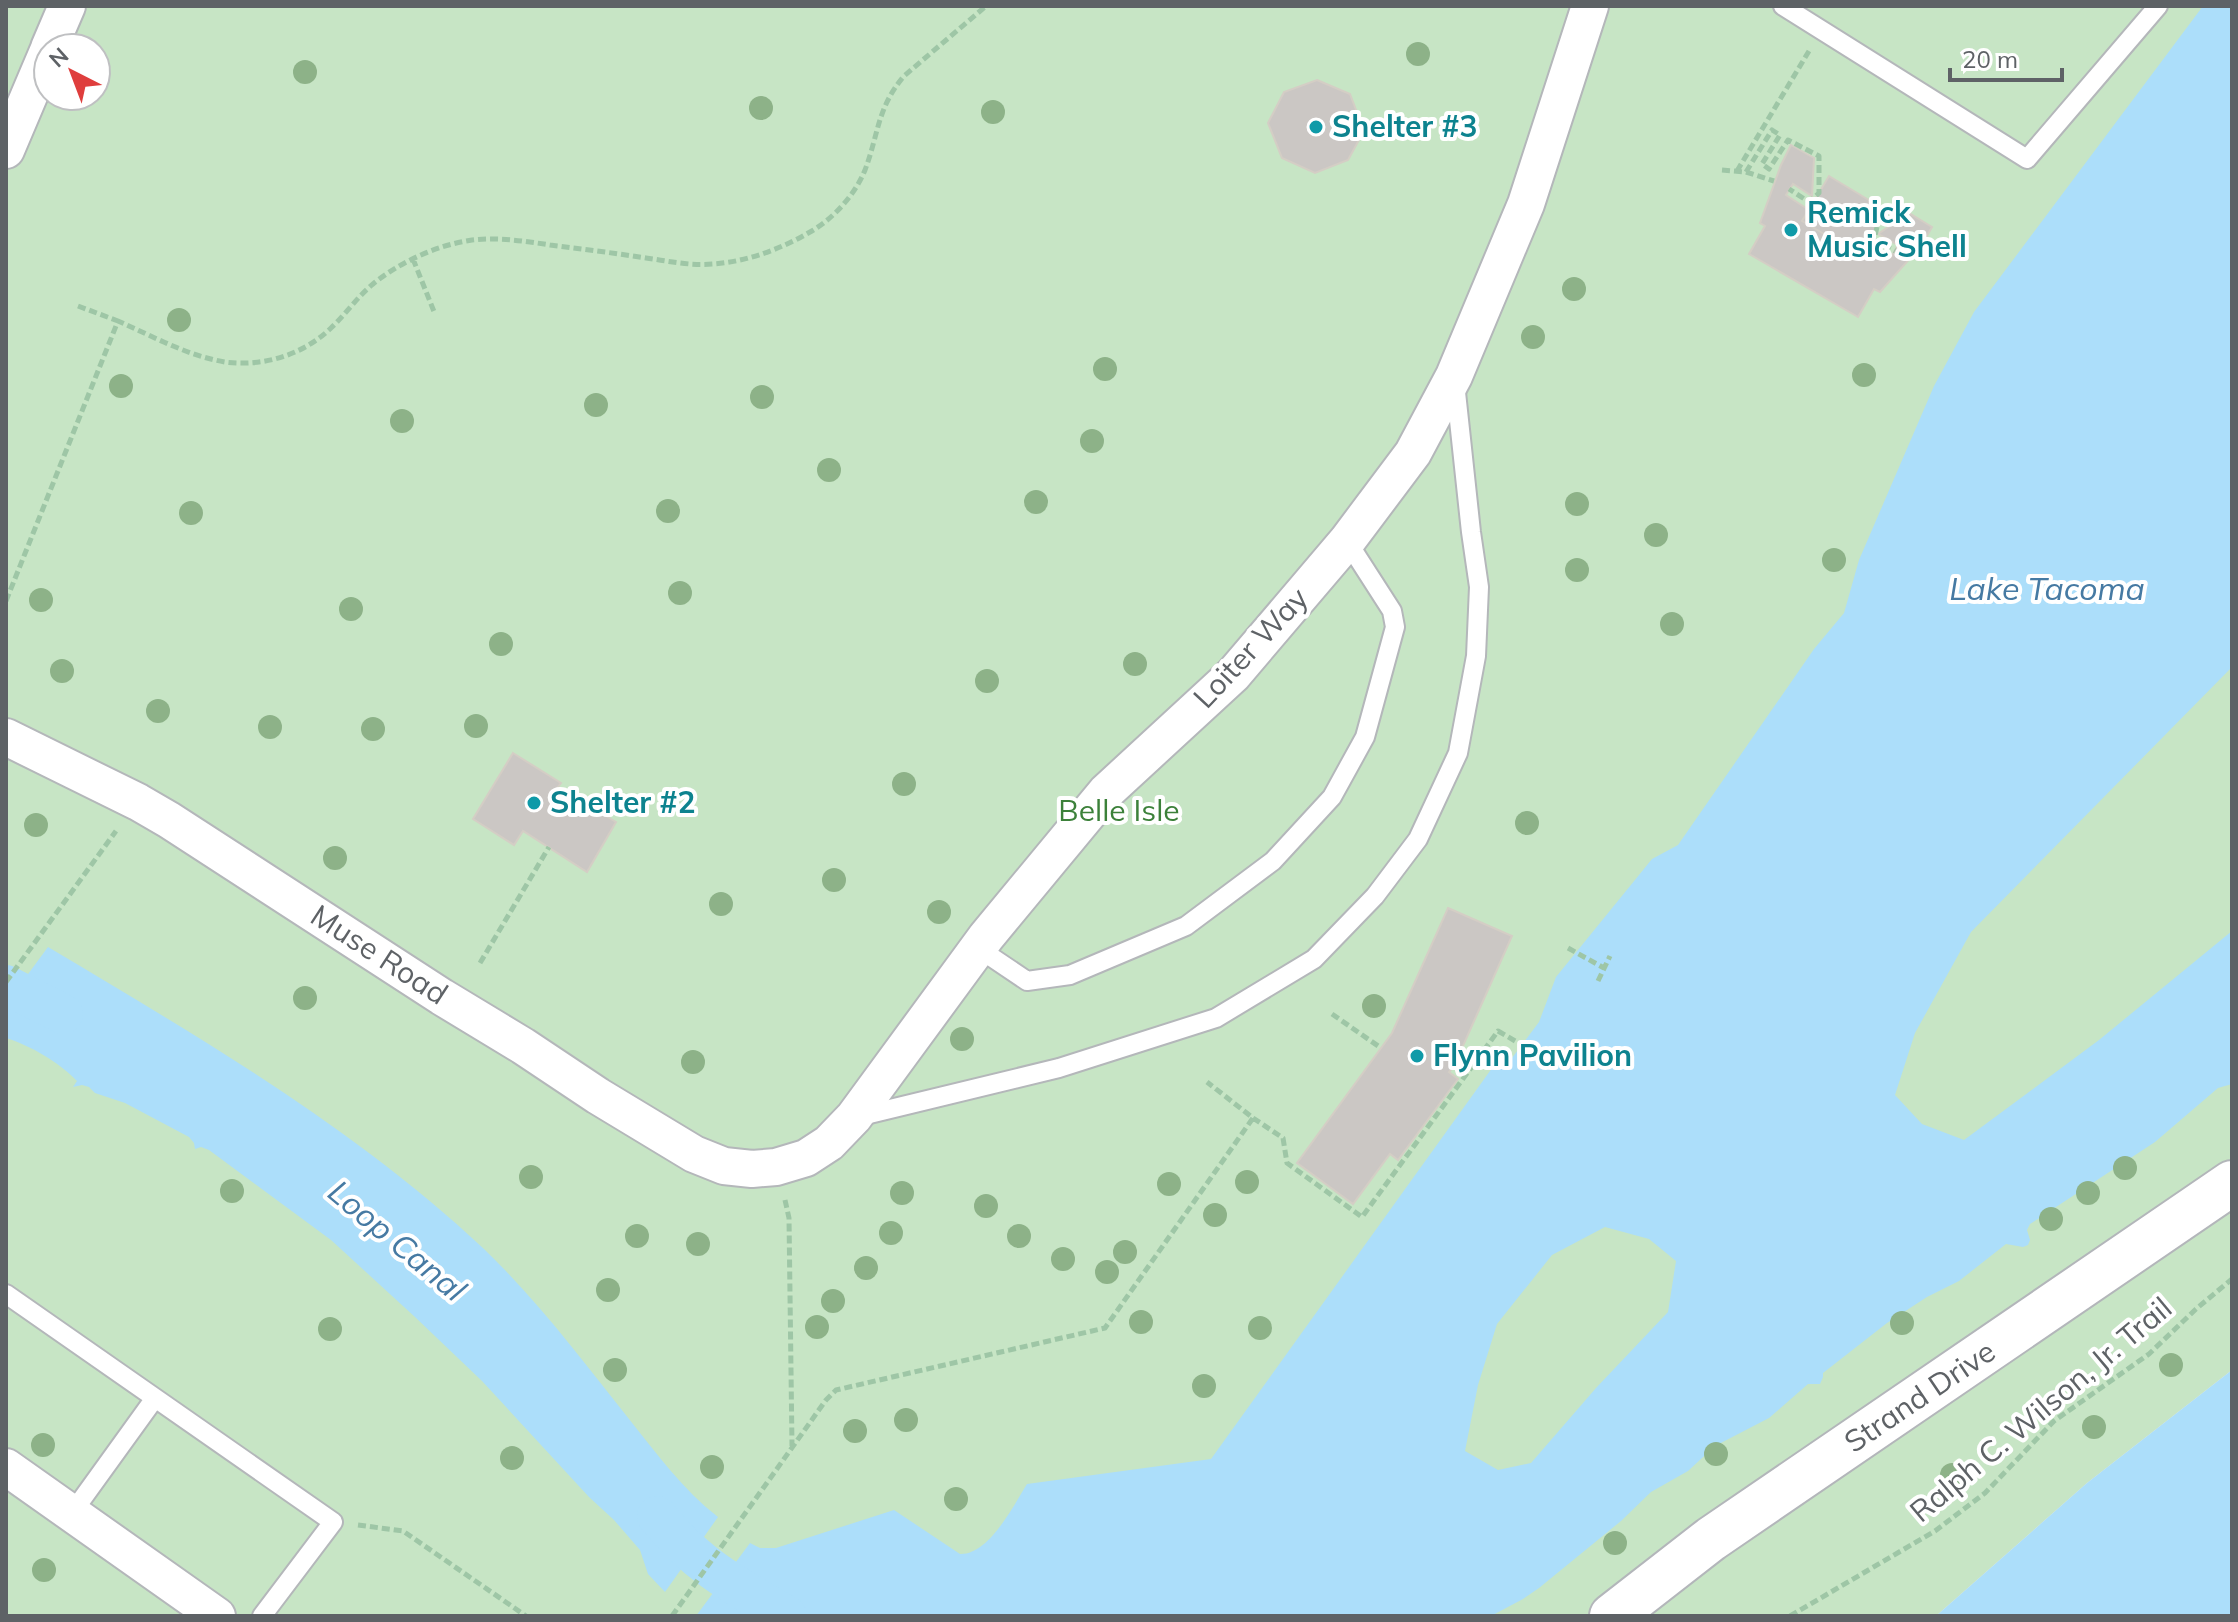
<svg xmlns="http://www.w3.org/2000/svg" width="2238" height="1622" font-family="Mulish,sans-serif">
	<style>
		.green { fill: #c7e5c5; fill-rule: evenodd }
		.water { fill: #acdefa; fill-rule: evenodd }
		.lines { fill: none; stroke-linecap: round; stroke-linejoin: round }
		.canal { stroke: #acdefa; stroke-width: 40 }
		.building { fill: #cbc7c4; stroke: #d4cec5; stroke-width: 2 }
		.lane-casing { stroke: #b4b7ba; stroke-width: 22 }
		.street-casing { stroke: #b4b7ba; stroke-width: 40 }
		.secondary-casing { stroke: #b3b6ba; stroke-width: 48 }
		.path { stroke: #9ec6a6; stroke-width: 5; stroke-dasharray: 8 4; stroke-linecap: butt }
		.lane { stroke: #fff; stroke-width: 18 }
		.street { stroke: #fff; stroke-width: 36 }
		.secondary { stroke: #fff; stroke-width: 44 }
		.tree { fill: #8db288 }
		.culture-dot { fill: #0f9aa8; stroke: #fff; stroke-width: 3 }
		.labels { text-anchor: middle; stroke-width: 8; stroke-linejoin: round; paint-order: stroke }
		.culture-label { font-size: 30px; font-weight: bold; fill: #0d838f; stroke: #fff; text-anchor: start }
		.street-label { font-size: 30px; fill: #5e6266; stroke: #fff }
		.park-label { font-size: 30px; fill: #3c813a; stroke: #fff }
		.water-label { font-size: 32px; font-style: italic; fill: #467aa3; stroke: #fff }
	</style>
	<rect width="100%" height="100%" fill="#efede7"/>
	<!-- green -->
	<path class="green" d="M6,6h2226v1364l-145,113 -151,133h-1930zM48,48h48v48h-48z"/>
	<!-- water -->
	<path class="water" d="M2203,6h29v661l-261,265 -56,101 -20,62 27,29 42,16 135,-100 133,-109v153l-14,4 -63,54 -125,82 -3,6 3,10 -2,5 -5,2 -17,-3 -47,37 -32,16 -40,26 -64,50v4l-3,7h-12l-39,34 -54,28 -27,25 -37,21 -30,29 -82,67 -16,11 -32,17h-795l54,-73 10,5h16l118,-38 66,44c29,1 53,-48 67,-70l184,-25 284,-395 11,2 33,-44 17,-45 96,-118 26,-14 136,-196 30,-36 15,-53 75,-174 40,-74zM1605,1227l44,12 27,22 -8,51 -72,76 -65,75 -33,7 -33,-19 13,-66 19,-61 55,-69z
		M48,947c151,90 307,181 436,302 54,52 99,112 145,170 28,35 54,71 89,98l-53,75 -17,-18 -8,-24 -26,-30 -25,-23 -107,-116 -67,-64 -84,-77 -122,-90 -8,-3 -6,2 -1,-6 -5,-6 -64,-34 -30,-10 -6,-6 -7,-2 -9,2 4,-6c-18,-19 -46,-35 -71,-43v-34z
		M2232,1370v246h-296l151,-133z"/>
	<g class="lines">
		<!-- canal -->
		<path class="canal" d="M6,985l57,29
			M657,1516c39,49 77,69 130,100"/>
	</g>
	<!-- building -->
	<path class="building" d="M1317,80l33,14 14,37 -16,29 -33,13 -33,-15 -14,-35 16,-31z
		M1791,145l23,13 -2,38 -19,-12 -7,11 23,15 -7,11 58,34 7,-12 24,14 7,-12 -20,-11 31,-21 23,14 -11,19 -41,46 -6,-3 -16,28 -109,-63 16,-28 -5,-3 21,-58z
		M1829,176l58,35 -27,44 -58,-34z
		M513,753l48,30 -3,4 58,35 -29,50 -64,-41 -9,14 -41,-26z
		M1448,908l64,28 -58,130 -5,6 9,7 -60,81 -8,-6 -37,50 -56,-41 95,-130z"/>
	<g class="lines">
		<!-- lane casing -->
		<g class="lane-casing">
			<path id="lane" d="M1783,6l244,153 131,-153
				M978,948l49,33 43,-6 116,-49 87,-65 59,-64 33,-60 30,-110 -3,-16 -45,-70
				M857,1117l202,-49 157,-50 98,-59 61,-63 43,-57 40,-86 18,-97 3,-69 -8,-55 -16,-149
				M6,1294l327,228 -71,94
				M72,1513l83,-115"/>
		</g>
		<!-- street casing -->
		<g class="street-casing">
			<path id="street" d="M49,48l18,-42
				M6,150l42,-99
				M6,737l132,65 31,18 273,177 81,49 75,50 96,58 30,12 28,3 24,-2 30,-9 23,-15 25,-26 132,-180 120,-145 127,-117 114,-134 66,-88 41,-77 72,-172 64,-198
				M6,1467l211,149"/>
		</g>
		<!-- secondary casing -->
		<g class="secondary-casing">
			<path id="secondary" d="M1612,1616l99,-77 521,-356"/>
		</g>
		<!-- path -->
		<path class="path" d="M1722,170l24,2 28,9
			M1737,171l72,-120
			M1746,172l26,-42 8,5 -18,29 7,5 19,-29 31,16v37l-10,9 -20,-13
			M1877,227l-3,13 21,11
			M413,259l22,55
			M78,306l40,15
			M6,601l112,-280c34,15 70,35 107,41 38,5 78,-7 106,-34 15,-14 26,-31 42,-44 27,-22 64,-39 99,-44 26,-3 52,1 78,5 32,4 64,8 96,13 22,3 44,8 66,6 34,-2 69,-15 98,-32 23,-13 45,-37 55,-62 14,-37 12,-62 39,-94l82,-70
			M1568,948l36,20
			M480,963l69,-116
			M1598,981l12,-25
			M6,982l110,-151
			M1332,1014l49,34
			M1253,1118l30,20 4,25 75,54 136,-186 24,14
			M785,1200l4,18 3,228
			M358,1525l45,6 123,85
			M672,1616l154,-216 10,-10 269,-62 148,-210 -46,-36
			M1790,1616l145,-85 50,-38 69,-72 95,-67 47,-45 36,-30"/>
		<!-- lane -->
		<use href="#lane" class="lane"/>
		<!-- street -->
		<use href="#street" class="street"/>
		<!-- secondary -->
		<use href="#secondary" class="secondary"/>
	</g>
	<!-- trees -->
	<g class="tree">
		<circle cx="1418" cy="54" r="12"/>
		<circle cx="305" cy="72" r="12"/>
		<circle cx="761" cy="108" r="12"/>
		<circle cx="993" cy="112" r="12"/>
		<circle cx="1574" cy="289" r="12"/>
		<circle cx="179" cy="320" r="12"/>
		<circle cx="1533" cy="337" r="12"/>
		<circle cx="1105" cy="369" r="12"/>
		<circle cx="1864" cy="375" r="12"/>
		<circle cx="121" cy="386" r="12"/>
		<circle cx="762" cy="397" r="12"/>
		<circle cx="596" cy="405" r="12"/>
		<circle cx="402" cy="421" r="12"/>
		<circle cx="1092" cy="441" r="12"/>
		<circle cx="829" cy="470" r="12"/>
		<circle cx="1036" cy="502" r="12"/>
		<circle cx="1577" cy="504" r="12"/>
		<circle cx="668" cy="511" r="12"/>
		<circle cx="191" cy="513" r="12"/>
		<circle cx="1656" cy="535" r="12"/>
		<circle cx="1834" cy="560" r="12"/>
		<circle cx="1577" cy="570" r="12"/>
		<circle cx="680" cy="593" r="12"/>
		<circle cx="41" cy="600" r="12"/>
		<circle cx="351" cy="609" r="12"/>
		<circle cx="1672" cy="624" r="12"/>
		<circle cx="501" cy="644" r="12"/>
		<circle cx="1135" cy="664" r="12"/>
		<circle cx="62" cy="671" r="12"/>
		<circle cx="987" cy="681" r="12"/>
		<circle cx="158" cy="711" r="12"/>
		<circle cx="476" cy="726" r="12"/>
		<circle cx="270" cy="727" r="12"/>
		<circle cx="373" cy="729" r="12"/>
		<circle cx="904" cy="784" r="12"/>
		<circle cx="1527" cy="823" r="12"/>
		<circle cx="36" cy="825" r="12"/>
		<circle cx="335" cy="858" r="12"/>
		<circle cx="834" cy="880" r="12"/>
		<circle cx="721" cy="904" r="12"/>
		<circle cx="939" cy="912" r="12"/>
		<circle cx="305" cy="998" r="12"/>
		<circle cx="1374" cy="1006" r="12"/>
		<circle cx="962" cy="1039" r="12"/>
		<circle cx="693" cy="1062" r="12"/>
		<circle cx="2125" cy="1168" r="12"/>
		<circle cx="531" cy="1177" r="12"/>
		<circle cx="1247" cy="1182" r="12"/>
		<circle cx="1169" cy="1184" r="12"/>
		<circle cx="232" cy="1191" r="12"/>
		<circle cx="902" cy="1193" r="12"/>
		<circle cx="2088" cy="1193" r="12"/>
		<circle cx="986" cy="1206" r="12"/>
		<circle cx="1215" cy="1215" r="12"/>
		<circle cx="2051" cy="1219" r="12"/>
		<circle cx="891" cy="1233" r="12"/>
		<circle cx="637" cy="1236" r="12"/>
		<circle cx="1019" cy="1236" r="12"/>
		<circle cx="698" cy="1244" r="12"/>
		<circle cx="1125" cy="1252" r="12"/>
		<circle cx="1063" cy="1259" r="12"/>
		<circle cx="866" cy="1268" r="12"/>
		<circle cx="1107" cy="1272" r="12"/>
		<circle cx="608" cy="1290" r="12"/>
		<circle cx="833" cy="1301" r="12"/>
		<circle cx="1141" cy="1322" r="12"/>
		<circle cx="1902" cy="1323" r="12"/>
		<circle cx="817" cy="1327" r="12"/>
		<circle cx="1260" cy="1328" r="12"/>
		<circle cx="330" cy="1329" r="12"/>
		<circle cx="2171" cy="1365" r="12"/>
		<circle cx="615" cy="1370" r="12"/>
		<circle cx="1204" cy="1386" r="12"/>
		<circle cx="906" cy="1420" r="12"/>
		<circle cx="2094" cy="1427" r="12"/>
		<circle cx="855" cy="1431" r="12"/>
		<circle cx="43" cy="1445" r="12"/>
		<circle cx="1716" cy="1454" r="12"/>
		<circle cx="512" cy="1458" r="12"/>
		<circle cx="712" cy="1467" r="12"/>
		<circle cx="1952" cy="1475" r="12"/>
		<circle cx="956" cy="1499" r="12"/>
		<circle cx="1615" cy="1543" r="12"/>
		<circle cx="44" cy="1570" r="12"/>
	</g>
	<!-- markers -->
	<g class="culture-dot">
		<circle cx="1316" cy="127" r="8"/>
		<circle cx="1791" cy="230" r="8"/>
		<circle cx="534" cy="803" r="8"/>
		<circle cx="1417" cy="1056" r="8"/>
	</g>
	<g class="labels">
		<!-- culture labels -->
		<g class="culture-label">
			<text x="1332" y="137">Shelter #3</text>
			<text x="1807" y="223">Remick<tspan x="1807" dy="34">Music Shell</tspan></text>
			<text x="550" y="813">Shelter #2</text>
			<text x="1433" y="1066">Flynn Pavilion</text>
		</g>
		<!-- street labels -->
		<g class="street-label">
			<text transform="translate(1251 648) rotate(-47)" y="10">Loiter Way</text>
			<text transform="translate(379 955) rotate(33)" y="10">Muse Road</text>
			<text transform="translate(1920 1397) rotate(-34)" y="10">Strand Drive</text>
			<text transform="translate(2041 1410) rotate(-40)" y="10">Ralph C. Wilson, Jr. Trail</text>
		</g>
		<!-- park labels -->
		<g class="park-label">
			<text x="1119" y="821">Belle Isle</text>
		</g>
		<!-- water labels -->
		<g class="water-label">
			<text x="2047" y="600">Lake Tacoma</text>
			<text transform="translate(397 1241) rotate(40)" y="11">Loop Canal</text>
		</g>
	</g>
	<!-- border -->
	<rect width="2238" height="1622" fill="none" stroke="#5e6266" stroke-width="16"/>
	<!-- north arrow -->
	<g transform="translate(72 72) rotate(318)"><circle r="38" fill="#ffffff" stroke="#bfc0c2" stroke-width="2"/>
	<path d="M0-6L14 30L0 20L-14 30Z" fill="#df3e3d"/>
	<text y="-12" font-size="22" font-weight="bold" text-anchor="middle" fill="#5e6266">N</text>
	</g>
	<!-- scale -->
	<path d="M1950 68v12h112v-12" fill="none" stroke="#5e6266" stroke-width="4"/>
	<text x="1962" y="68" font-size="24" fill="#5e6266" stroke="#ffffff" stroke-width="6" paint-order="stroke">20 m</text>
</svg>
